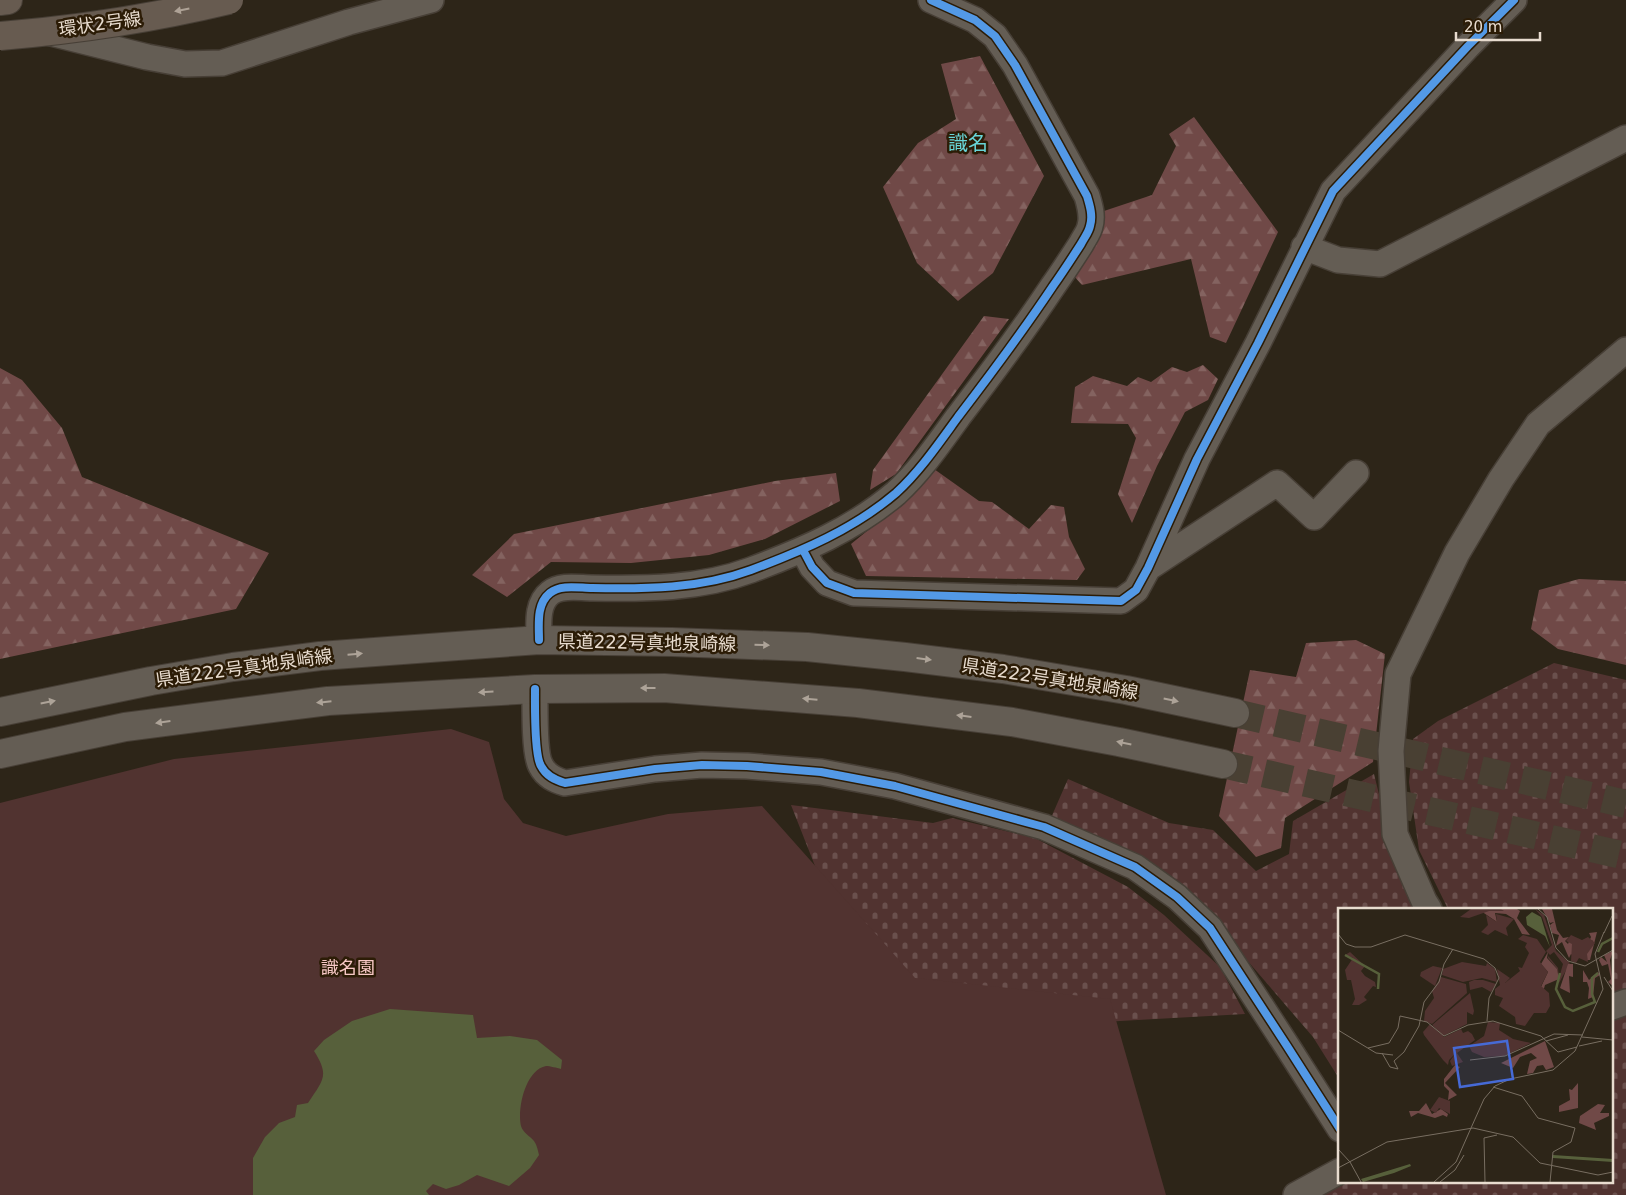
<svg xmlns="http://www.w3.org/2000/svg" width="1626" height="1195" font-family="'DejaVu Sans','Noto Sans JP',sans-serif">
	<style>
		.forest { fill: url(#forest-firs) }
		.cemetery { fill: url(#cemetery-stones) }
		.park { fill: #513330 }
		.water { fill: #57603b }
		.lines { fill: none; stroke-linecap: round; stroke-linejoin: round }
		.secondary-tunnel { stroke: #494033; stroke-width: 28; stroke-dasharray: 28 14; stroke-linecap: butt }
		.minor-casing { stroke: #473f36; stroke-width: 28 }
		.secondary-casing { stroke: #473f36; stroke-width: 30 }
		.primary-casing { stroke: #473f36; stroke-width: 30 }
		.minor { stroke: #645d54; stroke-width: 25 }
		.secondary { stroke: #645d54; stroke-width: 28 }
		.primary { stroke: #675b50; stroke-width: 28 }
		.primary-bridge-casing { stroke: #473f36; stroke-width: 30; stroke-linecap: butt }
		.primary-bridge { stroke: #675b50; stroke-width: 28 }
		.cycleway-casing { stroke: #2c1c06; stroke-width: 11 }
		.cycleway { stroke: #5399e6; stroke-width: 8 }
		.oneway { fill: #aea296 }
		.oneway2 { fill: #ada398 }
		.labels { text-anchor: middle; stroke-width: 5; stroke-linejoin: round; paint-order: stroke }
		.street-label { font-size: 18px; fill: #e8dccf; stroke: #2c1c06 }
		.park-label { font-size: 18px; fill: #f7c8c5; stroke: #2c1c06 }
		.quarter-label { font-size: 20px; fill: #68d5d7; stroke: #2c1c06 }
		.inset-river { fill: none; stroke: #57603b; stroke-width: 2.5 }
		.inset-road { fill: none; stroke: #786e61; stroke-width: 1 }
		.view { fill: #466ad6; fill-opacity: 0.15; stroke: #466ad6; stroke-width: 2.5 }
		.inset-edge { fill: none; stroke: #e8dccf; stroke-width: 2.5 }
	</style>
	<defs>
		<pattern id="forest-firs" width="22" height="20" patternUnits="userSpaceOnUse" patternTransform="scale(1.25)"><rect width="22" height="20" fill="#704947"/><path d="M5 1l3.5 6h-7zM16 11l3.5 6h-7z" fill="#846360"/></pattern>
		<pattern id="cemetery-stones" width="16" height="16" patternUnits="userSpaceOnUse" patternTransform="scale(1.25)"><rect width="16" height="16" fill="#513330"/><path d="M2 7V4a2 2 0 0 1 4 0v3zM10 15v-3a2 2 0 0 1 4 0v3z" fill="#6a504d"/></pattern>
	</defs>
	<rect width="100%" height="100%" fill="#2d2518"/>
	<!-- forest -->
	<path class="forest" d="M980,56l64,120 -51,97 -35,28 -41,-38 -34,-76 35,-44 38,-24 -15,-55z
		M1194,117l84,115 -52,111 -16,-6 -19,-78 -109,26 -10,-11 28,-44 4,-19 48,-16 24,-49 -7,-12z
		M984,316l25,3 -113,155 -26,16 3,-20z
		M1203,365l15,14 -10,21 -23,12 -28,54 -25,57 -14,-29 18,-56 -8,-14 -57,-1 4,-36 18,-11 34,10 11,-9 13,5 21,-15 15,5z
		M0,368l22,12 40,48 20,49 187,76 -33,56 -236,50z
		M934,469l45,32 13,1 37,27 22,-24 13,2 5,30 16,32 -8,11 -211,-4 -15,-32 42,-34z
		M836,473l4,28 -75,38 -56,16 -78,8 -80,-1 -44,35 -35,-22 42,-41 261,-53z
		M1579,579l47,2v84l-68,-16 -27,-20 8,-39z
		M1356,640l29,14 -12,108 -88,56 -4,30 -25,9 -37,-41 31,-146 46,7 10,-34z"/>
	<!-- cemetery -->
	<path class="cemetery" d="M1554,663l72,17v311l-14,5v-87h-164l-29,-59 -10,-68 4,-43 25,-18z
		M1374,774l26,105 15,30h-75v171l-27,-43 -80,-93 -183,-124 18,-41 101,44 44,7 43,41 33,-17 4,-33z
		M791,805l142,18 19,-5 83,20 93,49 36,28 56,52 25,47 -143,8 -194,-36 -78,-82z
		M1626,1012v183h-307l26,-14h267v-165z"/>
	<!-- park -->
	<path class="park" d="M451,729l38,13 15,57 19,24 43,13 102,-22 94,-8 153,172 195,21 56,196h-1166v-392l174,-44z"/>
	<!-- water -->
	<path class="water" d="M390,1009l83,6 4,23 33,-2 27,4 25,20 -1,9c-4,-1 -11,-3 -15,-3 -21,4 -29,44 -25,60 2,7 9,10 13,15 3,4 4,10 5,14l-9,13 -21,18 -32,-11 -18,10 -13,4 -13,-5 -7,7 3,4h-176v-37l12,-21 14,-14 16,-6 2,-12 11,-2c15,-23 22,-27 6,-52l10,-11 28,-19z"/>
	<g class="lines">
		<!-- secondary-tunnel -->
		<path class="secondary-tunnel" d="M1235,713l391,91
			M1223,764l403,92"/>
		<!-- minor casing -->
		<g class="minor-casing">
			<path id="minor" d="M51,33l96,24 38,7 37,-1 127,-41 82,-22
				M1304,247l34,13 42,4 246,-126
				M803,550l9,17 15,16 27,10 267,8 15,-11 12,-22 49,-109 61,-116 75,-152 135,-145 46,-46
				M1148,568l129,-85 37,34 42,-44
				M539,640c0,-15 -3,-36 11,-47 11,-9 29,-5 42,-5 53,1 108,1 159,-18 51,-19 103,-41 145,-77 24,-22 43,-50 62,-76 33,-43 65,-86 95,-131 10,-14 19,-28 28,-42 3,-6 8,-12 9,-18 3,-10 0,-20 -3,-30l-72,-131 -20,-29 -20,-16 -44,-20
				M535,689c0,15 -1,66 6,77 5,10 14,14 24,17l90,-14 47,-4 45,1 74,6 74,14 149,41 91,40 42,30 33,31 77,118 53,83
				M1429,909l-5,-8 -29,-67 -4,-83 7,-77 59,-121 44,-74 37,-55 88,-74
				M1612,1007l14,-5
				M1296,1195l44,-24"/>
		</g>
		<!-- secondary casing -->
		<g class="secondary-casing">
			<path id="secondary" d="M0,712l151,-31 82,-14 87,-11 219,-16 133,2 135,5 98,10 98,12 123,21 109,23
				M0,754l125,-27 203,-26 207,-12 129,-1 194,15 154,19 107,20 104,22"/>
		</g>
		<!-- primary casing -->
		<g class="primary-casing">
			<path id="primary" d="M0,1l8,-1"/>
		</g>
		<!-- minor -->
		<use href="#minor" class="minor"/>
		<!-- secondary -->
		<use href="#secondary" class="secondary"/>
		<!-- primary -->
		<use href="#primary" class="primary"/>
		<!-- primary-bridge casing -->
		<g class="primary-bridge-casing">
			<path id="primary-bridge" d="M0,36c77,-6 154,-18 229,-36"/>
		</g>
		<!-- primary-bridge -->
		<use href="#primary-bridge" class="primary-bridge"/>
		<!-- cycleway casing -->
		<g class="cycleway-casing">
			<path id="cycleway" d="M803,550l9,17 15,16 27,10 267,8 15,-11 12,-22 49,-109 61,-116 75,-152 135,-145 46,-46
				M539,640c0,-15 -3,-36 11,-47 11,-9 29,-5 42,-5 53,1 108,1 159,-18 51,-19 103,-41 145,-77 24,-22 43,-50 62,-76 33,-43 65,-86 95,-131 10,-14 19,-28 28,-42 3,-6 8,-12 9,-18 3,-10 0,-20 -3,-30l-72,-131 -20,-29 -20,-16 -44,-20
				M535,689c0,15 -1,66 6,77 5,10 14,14 24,17l90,-14 47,-4 45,1 74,6 74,14 149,41 91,40 42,30 33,31 77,118 53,83"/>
		</g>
		<!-- cycleway -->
		<use href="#cycleway" class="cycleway"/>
	</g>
	<!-- one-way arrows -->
	<defs><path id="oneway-solid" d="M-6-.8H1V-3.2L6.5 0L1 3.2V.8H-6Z" transform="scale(1.25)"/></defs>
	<use class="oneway" href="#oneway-solid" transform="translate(182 10) rotate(169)"/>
	<g class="oneway2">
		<use href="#oneway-solid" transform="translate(762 645) rotate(2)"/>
		<use href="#oneway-solid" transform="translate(355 654) rotate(-5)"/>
		<use href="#oneway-solid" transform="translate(924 659) rotate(7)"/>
		<use href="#oneway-solid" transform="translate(648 688) rotate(180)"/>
		<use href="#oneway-solid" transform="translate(486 692) rotate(177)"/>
		<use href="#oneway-solid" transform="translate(810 699) rotate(-175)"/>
		<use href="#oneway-solid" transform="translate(1171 700) rotate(12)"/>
		<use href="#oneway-solid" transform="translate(48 702) rotate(-11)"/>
		<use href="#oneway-solid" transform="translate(324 702) rotate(174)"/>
		<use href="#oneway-solid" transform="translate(964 716) rotate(-173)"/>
		<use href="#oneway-solid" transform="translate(163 722) rotate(172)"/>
		<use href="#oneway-solid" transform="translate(1124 743) rotate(-168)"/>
	</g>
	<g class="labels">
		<!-- street labels -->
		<g class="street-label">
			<text transform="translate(100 24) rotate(-8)" y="6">環状2号線</text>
			<text transform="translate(647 643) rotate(1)" y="6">県道222号真地泉崎線</text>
			<text transform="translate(244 668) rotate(-8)" y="6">県道222号真地泉崎線</text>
			<text transform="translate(1050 679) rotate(9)" y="6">県道222号真地泉崎線</text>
		</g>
		<!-- park labels -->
		<g class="park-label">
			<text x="348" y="974">識名園</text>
		</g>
		<!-- quarter labels -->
		<g class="quarter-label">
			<text x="968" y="150">識名</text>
		</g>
	</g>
	<!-- overview -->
	<g transform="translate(1338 908)">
		<rect width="275" height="275" fill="#2d2518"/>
		<path d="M197,1l9,6 12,36 14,12 -11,20 -2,-14 -9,-11v-2l10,12 1,10 4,-14 -9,-12 -4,3 -4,-4 6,-6 -10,-28z" fill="#513330"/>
		<path d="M140,1h39l3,2 -3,7 13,17 -8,-1 -8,-15 -8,-5 -11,-1 2,9zM204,1h10l5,21 6,8 6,-1 -4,4 3,3 2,-5h7l-1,10 7,-2 4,3 1,-5 4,1 2,-3 -2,-3 -4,4 3,-7 -2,-4 8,-1 -7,28h-5l2,-5 -3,-4h-9v6l-4,-3 -2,4 -7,-16 -6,4 3,-11 -7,-2 -2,-8 4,-3 -4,1zM275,43l-3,9 3,26 -5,-4 3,-3 -3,-15 -6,2 -3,-6 2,-3 6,5 -3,-7zM210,44l-1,6 10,11 2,10 -14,6 -2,7 -2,-5 7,-15 -7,-8zM230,56h5v13l-4,-1 1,17 -10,-5zM245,62l6,10 9,-8 2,3 -5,3 -2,19 -5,2 1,-11 -2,-6h-4zM207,133l9,26 -8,3 -3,-5 -6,1 -4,7 -6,1 3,-13 7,-3 -6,-5 -11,4 -7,11 -12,-5zM117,157l5,2 -15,16 12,12 -9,5 1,-9 -5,-5v-7zM240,175v25l-19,4v-6l11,-6 -1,-11 3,1zM88,195l6,11 9,-5 7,5 -1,3 -4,-2 -8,3 -17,-5 -7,4 -2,-6h10zM260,196l7,1 -5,8h9v3l-15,7 2,7 -17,-7 1,-7z" fill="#704947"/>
		<path d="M158,6l18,5 -8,9 2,8 -13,-6 -7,5 -7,-3 7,-7 -2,-10 11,7zM185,27l14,4 9,13 -6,10 8,10 -7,14 8,7 1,13 -4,7h-12l-9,13 -9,-2 -1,-7 -16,-11 4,-8 -8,-3v-6l5,-4 -3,-16 13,9 -5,5 15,-12 -2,-4 4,1 7,-15 -4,-6 2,-4 -9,-4zM233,27l11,5 6,-3 7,6 -8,11 1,8 -9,-4 -3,5 -5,-2 1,-17 -6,-3zM124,54l24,4 1,-3 8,6 2,13 -15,-4 -19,4 -21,-7 1,-6zM95,58l9,2 -7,18 -15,-10 1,-4zM103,69l25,7 1,9 -35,31 -8,-3 1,-10 9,-13 -2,-7zM136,72h9l13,4 -5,8 -9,-5 -12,3 -1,-8zM132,85l4,18 -1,4 -6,-3v12l-24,12 -11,-11zM92,116l14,13 17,-8 2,4 5,-2 4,3 3,6 -18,13 6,9 -11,4 -2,-5 5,-7 -6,6 -1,5 -5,-5 -19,-25 -1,-3zM101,189l11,4v13l-11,-6 -3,5 -6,-3z" fill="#513330"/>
		<path d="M133,1h30l3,2h-15l-20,7 -9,-1zM12,44l15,14 -4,5 4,5 10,6 1,5 -3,-1 -9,11 3,3 -8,5h-7l3,-6 -4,-19h-4l-2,-10 8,-12 -8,-3zM150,114l12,1 -1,7 14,9 18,4 -27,13 -20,1 -12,-5 -3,-6 15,-10z" fill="#513330"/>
		<path d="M194,4l9,5 9,30 -5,-11 -18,-11 -1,-8zM215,247l60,4v3l-60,-4zM72,256l1,2 -17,7 -31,9 -2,-3z" fill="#57603b"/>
		<path class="inset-river" d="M260,44l4,-8 11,-6M7,47l34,19 -1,15M222,65l-4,16 9,18 8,4 22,-9 -3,-8v-16l6,-5"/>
		<path class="inset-road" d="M200,1l9,8 9,31 12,13 17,5 28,-16M266,25l8,-17M0,26l8,10 9,3h16l34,-12 79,24 11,9 4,10 -10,20 -2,23M266,69l9,14M0,122l38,23 17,2M244,129l31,3M208,133l22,-6M241,138l23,-5M30,140l21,-5 9,-15 2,-12 27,6 17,14 24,-11 25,-4 48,15 17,16 19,-5M44,145l8,14 8,2M132,152l35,-4 49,-22 29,1M60,161l-4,-8 10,-9 15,-26 5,-24 15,-20 5,-18 9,-15M155,179l29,9 16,22 37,10 -4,14 -18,10 -3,30M133,220l13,-29 11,-13 15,-7 43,-9 22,-19 28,-62 -8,-35 9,-22M0,241l12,13M12,254l11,20M0,260l49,-26 86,-14 40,9 27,26 58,12 15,-3M96,274l22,-20 15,-34M102,274l15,-12 9,-15M147,274l-1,-44 13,-3"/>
		<path class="view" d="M169,133l6,38 -53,8 -6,-39z"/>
		<rect width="275" height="275" class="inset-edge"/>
	</g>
	<!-- scale -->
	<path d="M1456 32v8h84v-8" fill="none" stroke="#e8dccf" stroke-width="2.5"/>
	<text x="1464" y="32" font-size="15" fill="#e8dccf" stroke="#2c1c06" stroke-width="4" paint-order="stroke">20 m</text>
</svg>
